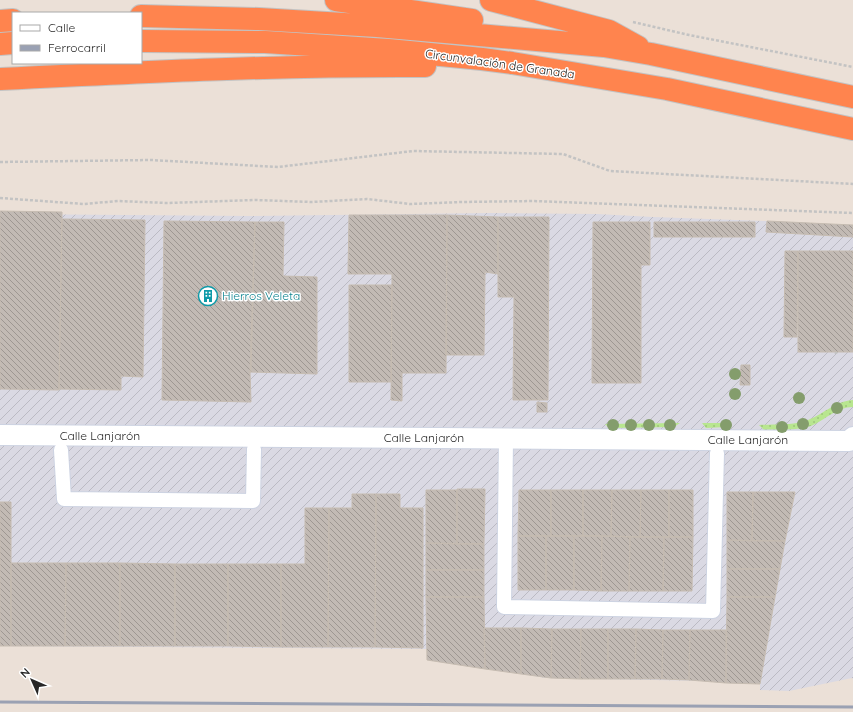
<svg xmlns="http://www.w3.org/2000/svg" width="853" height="712" font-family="Quicksand,sans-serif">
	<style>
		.industrial { fill: url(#industrial-furrows) }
		.garden { fill: url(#garden-dots) }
		.building { fill: url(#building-back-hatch); stroke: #c6bcb1 }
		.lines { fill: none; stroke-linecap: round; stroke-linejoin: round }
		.street-casing { stroke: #cdd3e2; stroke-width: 16 }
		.secondary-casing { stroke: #cdd3e2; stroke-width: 22 }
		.highway-casing { stroke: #c3c3c3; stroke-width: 24 }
		.path { stroke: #c3c3c3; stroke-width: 2.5; stroke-dasharray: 3 2; stroke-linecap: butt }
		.street { stroke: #fff; stroke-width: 14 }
		.secondary { stroke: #fff; stroke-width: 20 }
		.highway { stroke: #ff844e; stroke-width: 22 }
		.rail { stroke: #9aa1b3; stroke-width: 3 }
		.tree { fill: #849d6c }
		.labels { text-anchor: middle; stroke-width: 3; stroke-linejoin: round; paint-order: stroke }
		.street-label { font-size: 12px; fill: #272727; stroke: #fff }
		.culture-label { font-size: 12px; fill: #0d838f; stroke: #fff; text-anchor: start }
	</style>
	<defs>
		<pattern id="industrial-furrows" width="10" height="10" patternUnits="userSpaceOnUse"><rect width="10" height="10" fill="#dad9e3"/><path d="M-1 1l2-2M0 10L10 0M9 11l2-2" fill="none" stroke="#bbbac3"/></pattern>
		<pattern id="garden-dots" width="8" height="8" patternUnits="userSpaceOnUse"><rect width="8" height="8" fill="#b8e68f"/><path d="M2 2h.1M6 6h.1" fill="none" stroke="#9ec57b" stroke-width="1.8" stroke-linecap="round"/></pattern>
		<pattern id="building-back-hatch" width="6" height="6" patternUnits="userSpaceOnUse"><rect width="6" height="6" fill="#c2bab4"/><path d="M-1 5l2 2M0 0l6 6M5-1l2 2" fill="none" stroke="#9e9792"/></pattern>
	</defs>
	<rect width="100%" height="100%" fill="#ebe0d7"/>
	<!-- industrial -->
	<path class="industrial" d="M491,213l106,1 56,3 111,4 89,4v454l-1,-1 -63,13 -29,-1v-8l-214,-4 -113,-19 -1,-10 -432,-3v-432l249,2z"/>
	<!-- garden -->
	<path class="garden" d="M853,400v7c-16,0 -28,13 -42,19 -15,5 -32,3 -47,4l-5,-5c16,-1 34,1 49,-5 16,-6 27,-19 45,-20z
		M680,423l-6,4 -65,1 -4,-4z
		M702,423h29l-5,4 -20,1z"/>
	<!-- building -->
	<path class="building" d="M0,211l62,1 -3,178 -59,-1z
		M349,215h98l-1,158h-44v28l-11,-1 1,-126h-44z
		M447,215l51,2v57l-13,-2 -1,83h-38z
		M498,217h51l-1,183h-35l1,-103h-16z
		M62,219l83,1 -2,157 -22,-1v14l-62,-1z
		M164,221l91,1 -4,150h-1l1,30 -89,-2z
		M767,221l86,4v12l-87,-5z
		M255,222h29l-1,54 34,1v97l-67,-2z
		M593,222h57v43h-9v118h-49z
		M654,222h101v15h-101z
		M785,251h13l-1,86h-13z
		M798,251h55v101h-55z
		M349,285h43l-1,97h-42z
		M741,365h9v20h-10z
		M537,402l10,1v9h-10z
		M457,489h28l-1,55h-27z
		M426,490h31v54l-31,-1z
		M519,490h32v46h-33z
		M551,490h32v46h-32z
		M583,490h29l-1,46h-28z
		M612,490h29l-1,47 -29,-1z
		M641,490h28v47h-29z
		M669,490h24v47h-24z
		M727,492h26l-1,49 -25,-1z
		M753,492h42l-10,49h-33z
		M352,494h24l-1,153h-47l1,-139h23z
		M376,494h24v14h23v140l-48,-1z
		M0,502h11v144h-11z
		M305,508h24l-1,139h-47v-83h24z
		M518,536h28v54h-28z
		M546,536h28v54h-28z
		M574,536h28l-1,55 -27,-1z
		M602,536l28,1 -1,54h-28z
		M630,537h34l-1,54h-34z
		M664,537h29l-1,54h-29z
		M727,540l58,1 -5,28h-53z
		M426,543l58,1v26h-58z
		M11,563h55l-1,83h-54z
		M66,563h54v83h-55z
		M120,563l55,1v82h-55z
		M175,564h53v82h-53z
		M228,564h53v83l-53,-1z
		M727,569h53l-5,28h-48z
		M426,570h58v27h-58z
		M426,597h58l1,72 -58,-9z
		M727,597h48l-15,87 -34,-1z
		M484,628h37v46l-36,-5z
		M521,628l31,1 -1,49 -30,-4z
		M552,629h29l-1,50 -29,-1z
		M581,629h27v50h-28z
		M608,629h28l-1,50h-27z
		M636,629l27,1 -1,49h-27z
		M663,630h27l-1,50 -27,-1z
		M690,630h36v53l-37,-3z"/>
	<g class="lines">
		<!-- street casing -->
		<g class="street-casing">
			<path id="street" d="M506,439l-2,168 209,4 4,-158
				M61,450l3,49 189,2 1,-52"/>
		</g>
		<!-- secondary casing -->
		<g class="secondary-casing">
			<path id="secondary" d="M0,435l849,6 4,-4"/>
		</g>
		<!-- highway casing -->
		<g class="highway-casing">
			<path id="highway" d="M336,0l136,20
				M491,0l118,31 29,16
				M141,16l118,3 118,7 227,20 47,8 202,43
				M0,21l13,-1
				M141,41l124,1 123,8 94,9 30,4 155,26 186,40
				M0,44l13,-1
				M0,79c141,-7 283,-14 425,-13"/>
		</g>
		<!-- path -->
		<path class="path" d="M633,22l56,13 164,32
			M0,162l151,-2 127,7 135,-16 150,3 47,17 243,13
			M0,198l84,6 34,-3 49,2 88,-3 57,2 55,-3 43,5 52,-2 71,-1 320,12
			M836,352v2"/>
		<!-- street -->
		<use href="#street" class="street"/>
		<!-- secondary -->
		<use href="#secondary" class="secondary"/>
		<!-- highway -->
		<use href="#highway" class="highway"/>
		<!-- rail -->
		<path class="rail" d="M0,702l853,5"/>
	</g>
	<!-- trees -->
	<g class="tree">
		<circle cx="735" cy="374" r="6"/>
		<circle cx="735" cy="394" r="6"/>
		<circle cx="799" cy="398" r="6"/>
		<circle cx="837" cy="408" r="6"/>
		<circle cx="803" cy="424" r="6"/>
		<circle cx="613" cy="425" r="6"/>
		<circle cx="631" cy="425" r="6"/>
		<circle cx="649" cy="425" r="6"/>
		<circle cx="670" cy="425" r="6"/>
		<circle cx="726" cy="425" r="6"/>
		<circle cx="782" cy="427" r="6"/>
	</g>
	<!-- icons -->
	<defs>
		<g id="building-ring" transform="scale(1)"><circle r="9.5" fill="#fff" stroke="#0f9aa8" stroke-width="1.5"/><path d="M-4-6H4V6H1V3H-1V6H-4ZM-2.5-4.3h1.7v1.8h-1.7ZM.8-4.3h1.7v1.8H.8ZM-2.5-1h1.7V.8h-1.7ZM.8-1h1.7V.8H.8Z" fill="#0f9aa8"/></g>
	</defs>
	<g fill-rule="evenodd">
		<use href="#building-ring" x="208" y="296"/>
	</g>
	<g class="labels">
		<!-- street labels -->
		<g class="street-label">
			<text transform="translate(500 64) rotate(8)" y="4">Circunvalación de Granada</text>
			<text x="100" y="440">Calle Lanjarón</text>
			<text x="424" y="442">Calle Lanjarón</text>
			<text x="748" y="444">Calle Lanjarón</text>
		</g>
		<!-- culture labels -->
		<g class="culture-label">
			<text x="222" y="300">Hierros Veleta</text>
		</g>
	</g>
	<!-- legend -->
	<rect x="12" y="12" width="130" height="52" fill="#ffffff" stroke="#a9a9a9"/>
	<rect x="20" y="25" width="20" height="6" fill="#ffffff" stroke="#a9a9a9"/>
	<text x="48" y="32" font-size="12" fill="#272727">Calle</text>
	<rect x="20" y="45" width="20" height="6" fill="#9aa1b3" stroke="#a9a9a9"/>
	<text x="48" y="52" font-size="12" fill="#272727">Ferrocarril</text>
	<!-- north arrow -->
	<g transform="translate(32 680) rotate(315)" stroke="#ffffff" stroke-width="3" paint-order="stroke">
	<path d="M0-3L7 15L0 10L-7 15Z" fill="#272727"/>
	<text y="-6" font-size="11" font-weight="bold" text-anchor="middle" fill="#272727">N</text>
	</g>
</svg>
